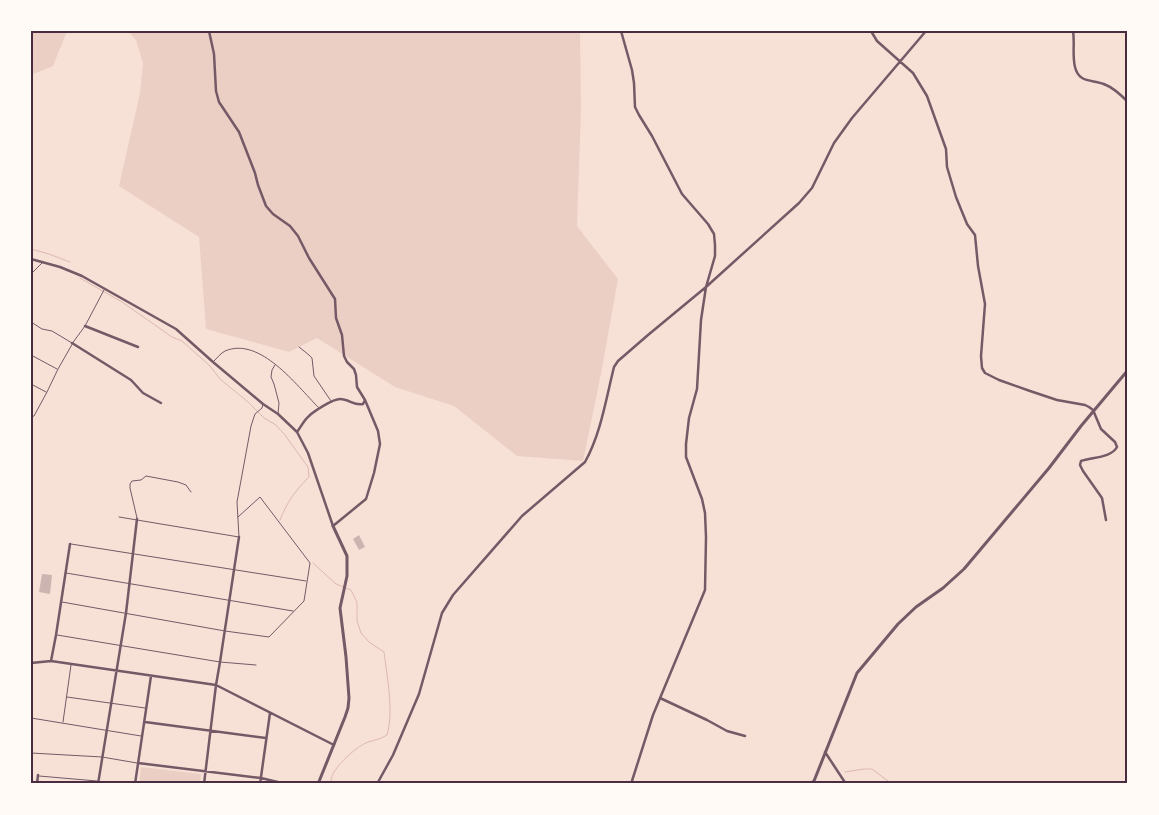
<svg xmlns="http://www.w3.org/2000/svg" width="1159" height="815" font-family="Poppins,sans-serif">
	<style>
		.green { fill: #ebcfc5 }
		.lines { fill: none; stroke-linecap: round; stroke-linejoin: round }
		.stream { stroke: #dcb8b0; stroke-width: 1 }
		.building { fill: #ccb4b1 }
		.service { stroke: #755966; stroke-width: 1 }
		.minor { stroke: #755966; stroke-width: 2.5 }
		.tertiary { stroke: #755966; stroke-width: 3 }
		.neatline { fill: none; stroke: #4a2c40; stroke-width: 2 }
	</style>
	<rect width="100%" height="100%" fill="#f7e1d7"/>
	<!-- green -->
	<path class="green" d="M31,31h36l-14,35 -22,9z
		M128,31h452l1,79 -4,116 41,53 -17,95 -18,87 -66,-5 -63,-50 -59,-19 -78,-49 -28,14 -83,-23 -7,-92 -80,-51 21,-93 3,-30 -7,-23z
		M141,767l60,7 -1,10h-61z"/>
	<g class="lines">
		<!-- stream -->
		<path class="stream" d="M31,249l18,5 21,8
			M80,278l42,24 50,35 10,4 28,25 10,13 28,23 16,16 12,7 9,10 23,32 1,10c-14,14 -22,25 -29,43
			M313,563l23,21 15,6 6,12v19l4,12 8,9 15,10c3,24 10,60 3,83 -6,4 -12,5 -19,7 -12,5 -27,19 -34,30 -2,3 -3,8 -4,12
			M845,772l19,-3h8l20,15"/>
	</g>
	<!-- building -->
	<path class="building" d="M359,535l6,12 -6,3 -6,-11z
		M42,574l10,1 -2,19 -11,-2z"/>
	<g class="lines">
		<!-- service -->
		<path class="service" d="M31,274l12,-12
			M31,322l11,7 10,2 20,12
			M299,347l10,8 3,3 2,18 17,25
			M31,355l26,14
			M213,362c4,-4 8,-9 12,-11 35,-15 72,35 93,56
			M275,365l-3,5 -1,7 3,7 5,19 -1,11
			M31,384l15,8
			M31,417l3,-1 13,-24 11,-23 16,-28 11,-15 19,-36
			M119,517l120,20 -2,-35 14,-76 4,-12 7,-6 1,-4
			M137,518l-7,-30v-4l2,-3 9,-1 5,-4 32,6 8,3 5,7
			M71,544l235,37
			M66,573l227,38
			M62,602l163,29 44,6 35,-36 6,-38 -50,-66 -22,20
			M57,635l163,27 36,3
			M67,697l78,11
			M31,718l110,18
			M63,722l8,-57
			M31,753l71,4 35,6
			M39,776l58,5"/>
		<!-- minor -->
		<path class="minor" d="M209,31l5,23 2,37 3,11 20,30 16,41 3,12 8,21 7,8 17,12 8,10 11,22 26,41 1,19 6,17 2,21 3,6 7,7 2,6 1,12 8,13 -2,4c-9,2 -14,-5 -23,-5 -7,0 -26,12 -31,17 -5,4 -8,11 -12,16
			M621,31l11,39 2,13 1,24 4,8 13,21 30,58 26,30 6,10 1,11v11l-9,31 -5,33 -4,69 -8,29 -3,26v13l16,42 3,14 1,24 -1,53 -52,125 -22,69
			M871,31l6,10 36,32 14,23 19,53 1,18 9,30 11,27 8,11 3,31 7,38 -4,52 1,12 3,5 14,7 31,11 27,9 28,5 4,2 4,3 8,19 14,13 2,5c-6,11 -25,10 -36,14l-1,4 3,6 19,27 4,22
			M1073,31c2,12 -1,24 2,36 4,17 18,12 31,18 8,3 16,11 22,17
			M31,259l29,8 22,9 94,53 37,33 50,42 15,10 19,18 11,21 25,73 33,-27 8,-26 6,-29 -2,-13 -13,-31
			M85,326l53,21
			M72,343l59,37 12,13 18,10
			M51,661l5,-26 14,-91
			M31,663l20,-2 165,24 118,60
			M660,698l47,22 20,11 18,5
			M145,722l121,16
			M825,752l21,32
			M138,763l123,15 25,6
			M37,784l1,-9
			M98,784l28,-171 11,-94
			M135,784l16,-108
			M204,784l12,-99 4,-23 19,-125
			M260,784l10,-71
			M377,784l16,-29 26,-61 23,-81 11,-18 69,-79 63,-54c16,-29 21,-63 29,-95l4,-6 30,-26 58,-48 93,-84 13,-15 22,-45 18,-25 74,-87"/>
		<!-- tertiary -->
		<path class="tertiary" d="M318,784l27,-67 3,-9 1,-10 -3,-41 -6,-49 7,-32v-20l-14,-30
			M810,784l4,-3 43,-108 41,-49 18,-17 27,-19 21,-19 85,-101 32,-42 47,-56"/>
	</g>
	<!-- border -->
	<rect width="1159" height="815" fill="none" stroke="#fffaf5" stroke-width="65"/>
	<rect x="32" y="32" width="1094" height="750" class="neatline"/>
</svg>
